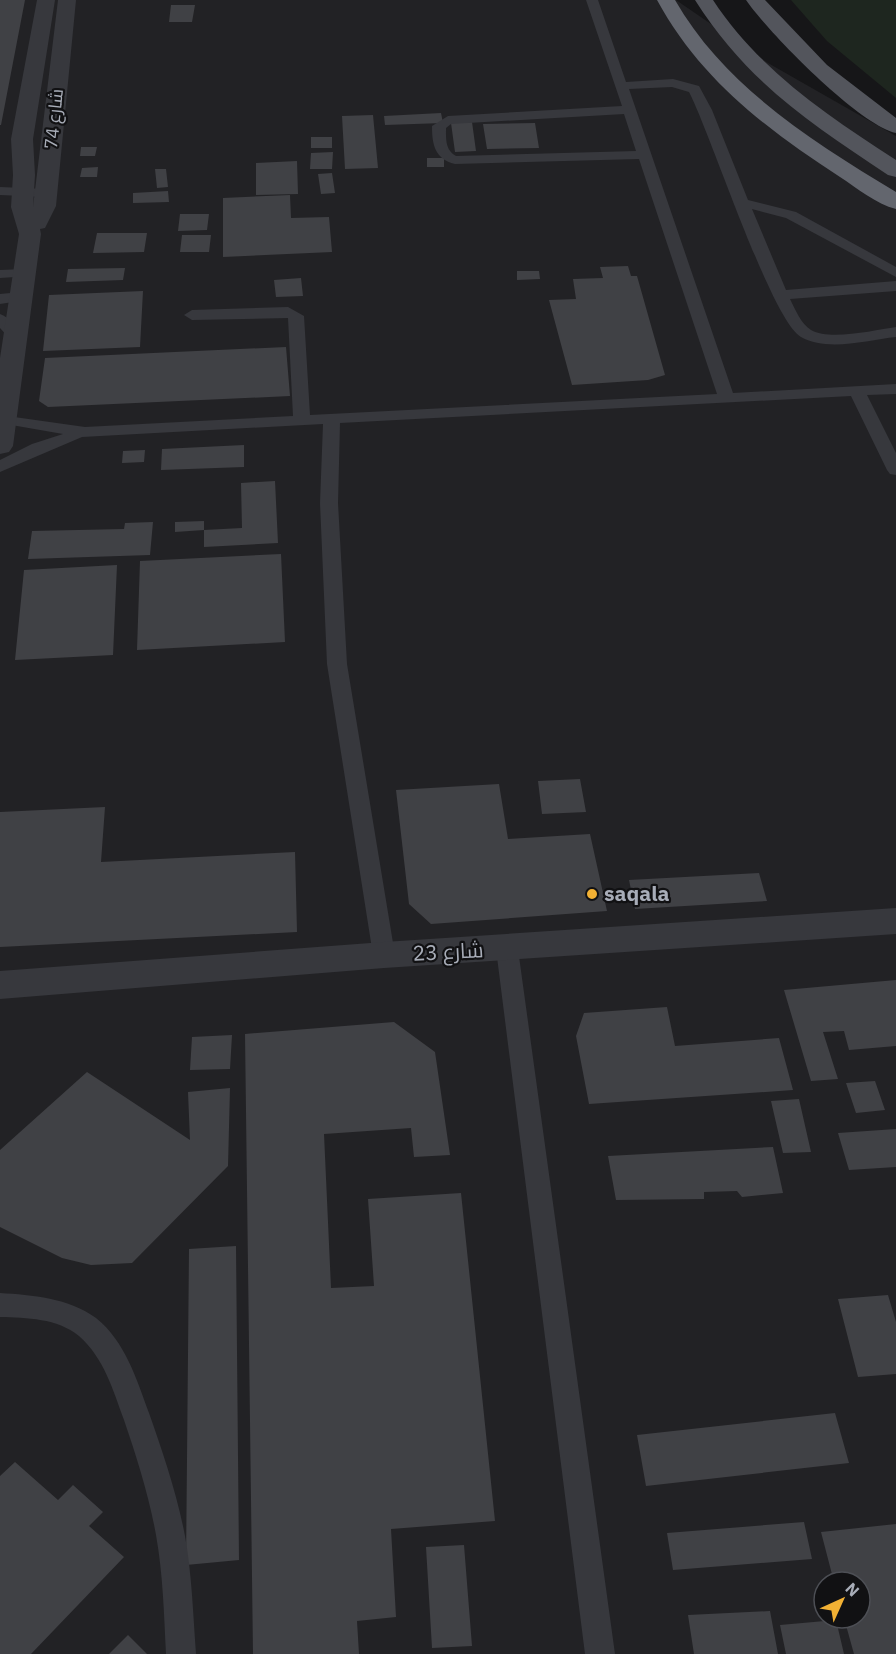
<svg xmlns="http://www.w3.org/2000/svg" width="896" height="1654" font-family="'IBM Plex Sans',Cairo,sans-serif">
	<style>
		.built { fill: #222225; fill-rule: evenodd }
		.green { fill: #1e261f }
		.building { fill: #404145 }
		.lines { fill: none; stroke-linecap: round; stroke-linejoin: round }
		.service { fill: #37383d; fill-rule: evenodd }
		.minor { fill: #37383d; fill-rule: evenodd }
		.primary { fill: #53555c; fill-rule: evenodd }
		.motorway { fill: #63666e; fill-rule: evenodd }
		.poi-dot { fill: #f2b134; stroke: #111113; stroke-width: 2 }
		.labels { text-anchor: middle; stroke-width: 4.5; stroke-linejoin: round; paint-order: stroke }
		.far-street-label { font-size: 18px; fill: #a8adb8; stroke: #111113 }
		.poi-label { font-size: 21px; font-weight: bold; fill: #a8adb8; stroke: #111113; text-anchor: start }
		.street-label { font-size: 21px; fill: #a8adb8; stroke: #111113 }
	</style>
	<rect width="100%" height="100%" fill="#161618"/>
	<!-- built -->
	<path class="built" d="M0,0h676l92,63 128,73v1518h-896zM824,1582h36v36h-36z"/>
	<!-- green -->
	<path class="green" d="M791,0h105v98l-69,-57z"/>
	<!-- building -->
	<path class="building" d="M0,0h25l-24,125h-1z
		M171,5h24l-3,17h-23z
		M441,113l2,10 -58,2 -1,-9z
		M373,115l5,53 -33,1 -3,-53z
		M472,122l4,29 -21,1 -4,-29z
		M535,123l4,25 -52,1 -4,-25z
		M311,137h21v11h-21z
		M81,147h16l-2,9h-15z
		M333,152l-1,17h-22l1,-16z
		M427,158h17v9h-17z
		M297,161l1,33 -42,1v-32z
		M98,167l-1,10h-17l2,-9z
		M155,169h11l2,18 -11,1z
		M332,173l3,20 -14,1 -3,-20z
		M168,191l1,11 -36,1v-10z
		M290,195l1,23 38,-1 3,35 -109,5v-59z
		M180,214h29l-2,16 -29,1z
		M97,233h50l-3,19 -51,1z
		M182,235h29l-2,17h-29z
		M628,266l3,10h6l28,99 -17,5 -76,5 -23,-85 27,-1 -3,-20 30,-1 -3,-11z
		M125,268l-2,12 -57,2 2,-13z
		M517,271h22l1,8 -23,1z
		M301,278l2,18 -27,1 -2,-17z
		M143,291l-3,56 -97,4 6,-56z
		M286,347l4,49 -242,11 -9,-6 6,-43z
		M244,445v22l-83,3 1,-21z
		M145,450l-1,12 -22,1 1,-12z
		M275,481l3,62 -74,4v-17l38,-2 -1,-45z
		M204,521v9l-29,2v-10z
		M153,522l-3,33 -122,4 4,-28 92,-2 1,-6z
		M281,554l4,88 -148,8 3,-89z
		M117,565l-4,90 -98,5 9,-90z
		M580,779l6,33 -44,2 -4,-33z
		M499,784l9,55 82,-5 17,77 -176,13 -22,-20 -13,-114z
		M105,807l-4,55 194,-10 2,80 -297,15v-135z
		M759,873l8,28 -132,8 -6,-29z
		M896,980v66l-47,4 -5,-19 -21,1 15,47 -27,2 -27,-91z
		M667,1007l8,39 104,-8 14,52 -204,14 -13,-68 8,-23z
		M394,1022l41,30 15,103 -36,2 -3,-29 -87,6 7,154 43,-2 -6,-87 93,-6 34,328 -104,8 5,88 -39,4 2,33h-106l-8,-620z
		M232,1035l-2,34 -40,1 2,-33z
		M87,1072l103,68 -2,-48 42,-4 -2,78 -96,97 -41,2 -29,-7 -62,-31v-77z
		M875,1081l10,29 -29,3 -10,-30z
		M799,1099l12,53 -28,1 -12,-52z
		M896,1129v38l-47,3 -11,-37z
		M773,1147l10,46 -41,4 -5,-6 -33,1v7l-88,1 -8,-44z
		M236,1246l3,314 -53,5 3,-316z
		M888,1295l8,27v52l-38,3 -20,-78z
		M835,1413l14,50 -203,23 -9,-51z
		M15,1462l43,38 15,-15 30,27 -14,14 35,31 -93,97h-31v-178z
		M804,1522l8,37 -139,11 -6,-37z
		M896,1524v130h-42l-10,-36h16v-36h-26l-13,-50z
		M464,1545l8,101 -40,2 -6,-101z
		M770,1611l8,43h-84l-6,-39z
		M836,1620l8,34h-58l-6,-29z
		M128,1635l19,19h-38z"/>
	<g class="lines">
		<!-- service -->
		<path class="service" d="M586,0h12l28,82 47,-3 26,7 13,24 36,90 48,12 100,55v10l-110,-59 -34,-9 34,81 110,-9v10l-106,8c5,10 11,25 21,31 19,11 64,0 85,-3v10c-29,3 -68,15 -95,0 -30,-17 -90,-203 -112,-245l-17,-5 -43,2 104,304 163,-9v10l-29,1 29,58v22l-6,-1 -3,-4 -36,-74 -511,27 -2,80 9,161 48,291 -3,6 -8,2 -8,-2 -3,-6 -46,-291 -7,-161 3,-79 -241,13 -82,35v-12l32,-16 31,-10 -63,-11v-8l85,12 208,-11 -5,-98 -96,2 -8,-5 8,-5 96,-3 16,9 6,99 407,-21 -78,-235 -184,5c-20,-5 -23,-19 -23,-38l16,-10 174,-10zM624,114l12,37 -180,5c-11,-6 -10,-17 -10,-28l5,-4z
			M0,187l46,2 7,4 -7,4 -46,-2z
			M25,269l5,1 2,3 -2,3 -30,2v-8z
			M21,292l5,2 3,3 -3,3 -26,4v-10z
			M0,314c9,3 17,13 23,21l-2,3h-12l-9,-10z
			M507,941l8,2 3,6 97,705h-30l-89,-705 3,-6z
			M0,1293c32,2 69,5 96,25 29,23 41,62 53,95 14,40 28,81 36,123 7,39 8,79 11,118h-30c-2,-40 -3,-80 -10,-119 -7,-39 -19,-77 -32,-115 -11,-30 -20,-62 -45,-84 -22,-18 -52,-18 -79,-19z"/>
		<!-- minor -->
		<path class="minor" d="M37,0h18l-22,139 2,36 -2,32 25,-207h18l-20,206 -11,22 -5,1 1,5 -28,212 -4,6 -9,2v-96l19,-124 -8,-27 2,-32 -2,-36z
			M896,908v26l-512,34 -384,31v-28l384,-29z"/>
		<!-- primary -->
		<path class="primary" d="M695,0h18c46,70 114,115 183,160v17l-8,-2c-79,-53 -141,-93 -193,-175z
			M746,0h19l62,65 69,53v15c-38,-9 -127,-100 -150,-133z"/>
		<!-- motorway -->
		<path class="motorway" d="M657,0h18c50,87 137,141 221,192v17c-20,-5 -39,-21 -56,-32 -74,-48 -140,-98 -183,-177z"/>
	</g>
	<!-- markers -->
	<circle class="poi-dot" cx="592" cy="894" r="6"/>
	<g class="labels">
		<!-- far-street labels -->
		<g class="far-street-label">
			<text transform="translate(54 119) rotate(-84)" y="6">شارع 74</text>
		</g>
		<!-- poi labels -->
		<g class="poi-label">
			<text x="604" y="901">saqala</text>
		</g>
		<!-- street labels -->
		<g class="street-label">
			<text transform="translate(448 952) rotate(-3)" y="7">شارع 23</text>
		</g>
	</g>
	<!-- north arrow -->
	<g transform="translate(842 1600) rotate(45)"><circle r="28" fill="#111113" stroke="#4d4f55" stroke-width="1.5"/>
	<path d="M0-4.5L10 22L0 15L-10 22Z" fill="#f2b134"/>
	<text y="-9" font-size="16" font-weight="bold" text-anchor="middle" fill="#a8adb8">N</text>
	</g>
</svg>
